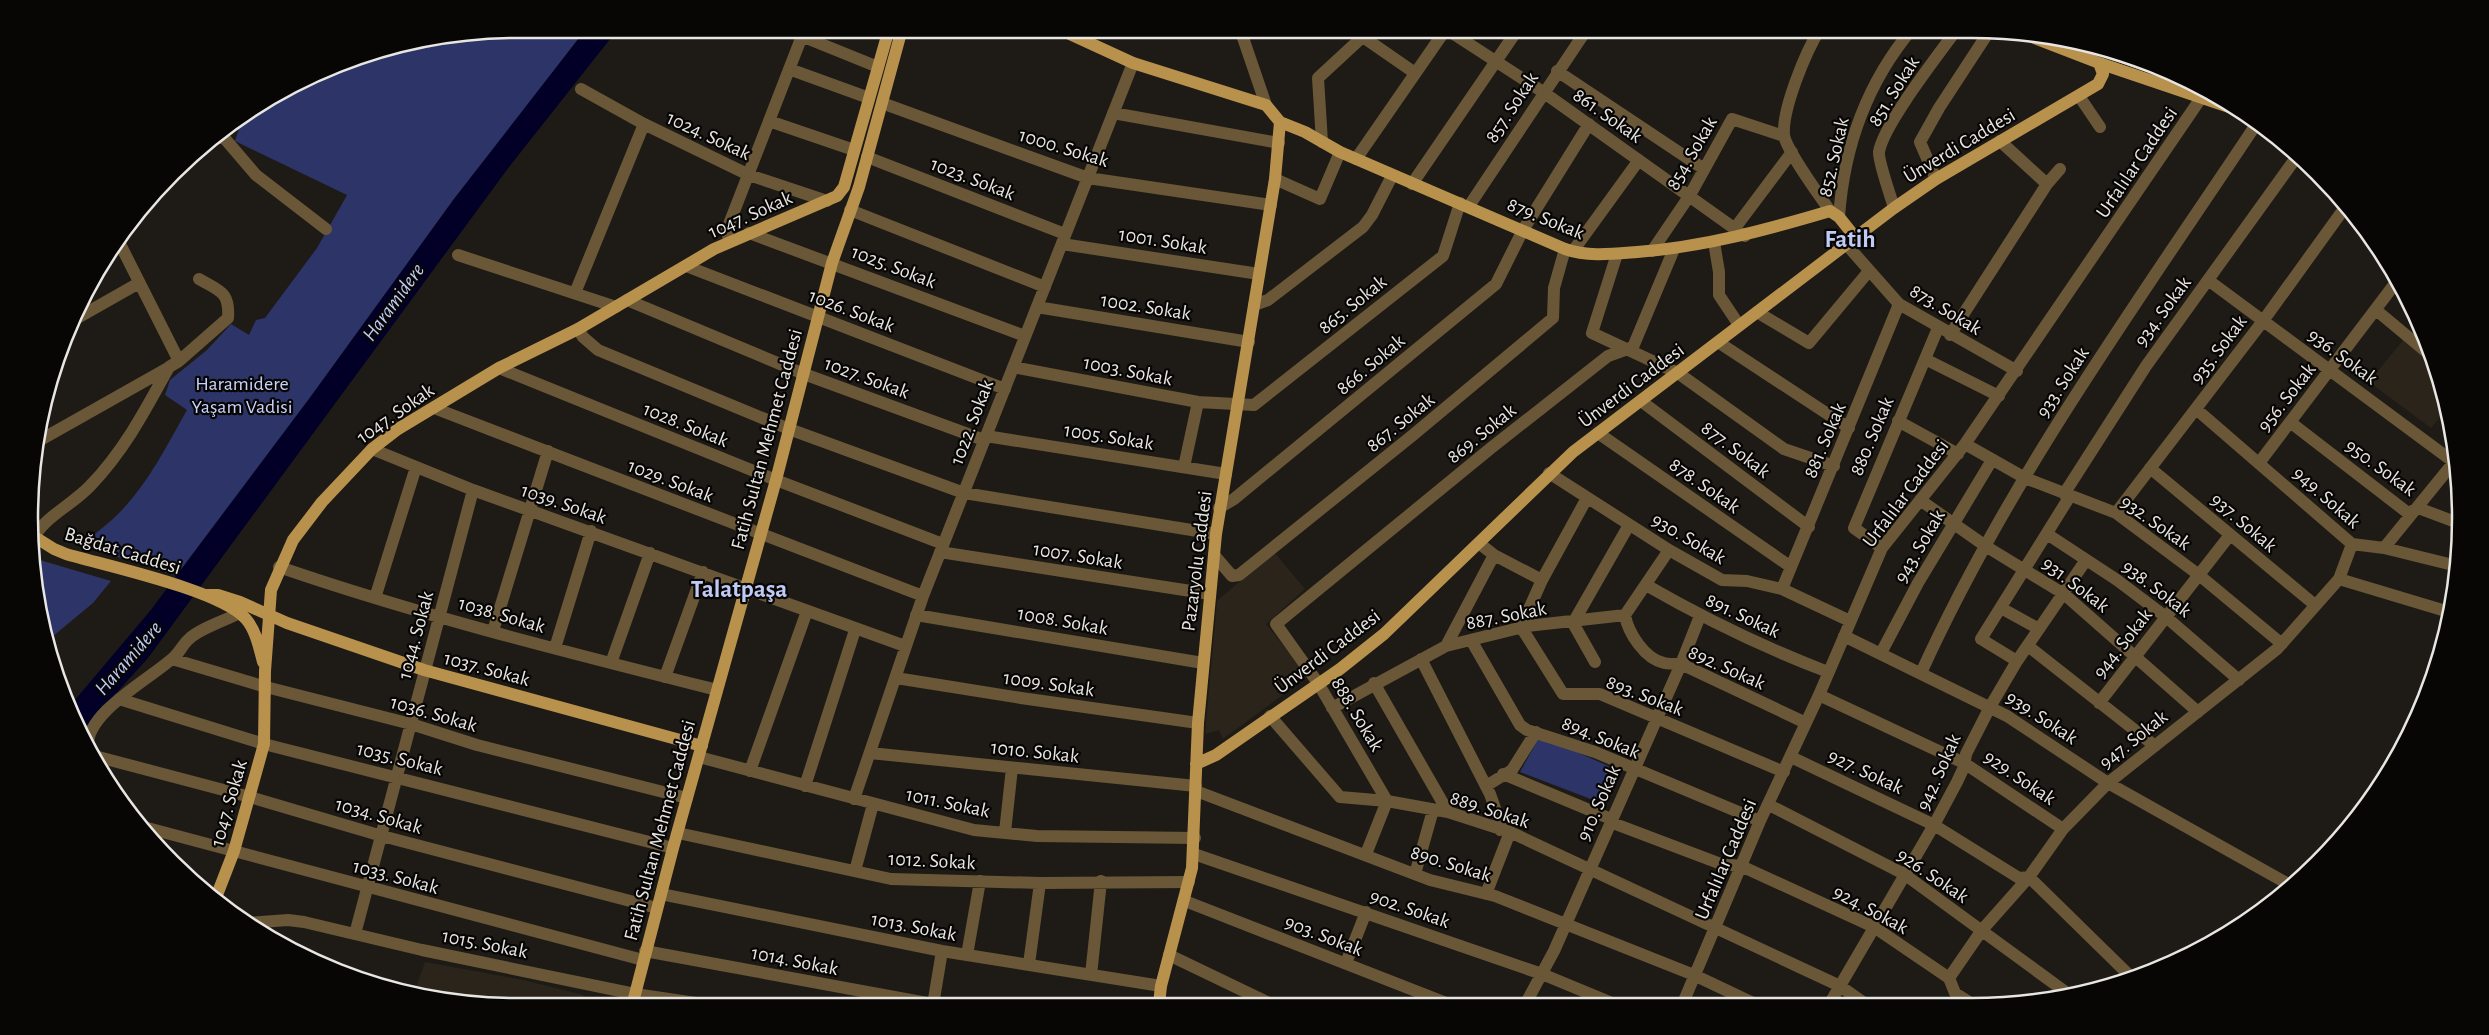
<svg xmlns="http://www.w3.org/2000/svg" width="2489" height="1035" font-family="'Alegreya Sans',sans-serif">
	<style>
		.built { fill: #2a241a }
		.green { fill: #2c3468 }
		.water { fill: #030028 }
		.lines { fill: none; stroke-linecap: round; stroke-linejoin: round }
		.minor { stroke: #695737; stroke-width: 12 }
		.major { stroke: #b8924d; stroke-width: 12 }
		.labels { text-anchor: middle; stroke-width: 4.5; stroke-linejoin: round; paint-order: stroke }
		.street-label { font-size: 20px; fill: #e8e6e2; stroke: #070605 }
		.park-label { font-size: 20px; fill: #c8d2fc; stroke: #070605 }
		.water-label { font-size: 21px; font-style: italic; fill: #bfcaf3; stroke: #070605 }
		.district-label { font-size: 25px; font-weight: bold; fill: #c0cbf5; stroke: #070605 }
		.rim { fill: none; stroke: #e8e6e2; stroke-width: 2.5 }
	</style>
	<rect width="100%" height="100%" fill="#1e1b16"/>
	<!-- built -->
	<path class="built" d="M2404,339l29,23 11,29 3,18 -16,19 -62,-46z
		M1274,552l31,37 -39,35 42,52 -85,63 -4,-9 -14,4 12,-133z
		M425,962l98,18 61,15 -5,11h-62l-64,-4 -39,-9z"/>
	<!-- green -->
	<path class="green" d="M517,29h69l-132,170 -145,200 -133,177 -95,-31c11,-9 23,-18 33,-27 32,-30 52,-71 73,-108l-22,-15 5,-15 37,-30 24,-26 18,11 7,-15 9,-2 52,-70 30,-53 -112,-54 8,-25 30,-22 87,-39 62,-17z
		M33,558l78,23 -18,22 -47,39 -8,-29z
		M1540,736l80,35 -11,24 -10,-3 -3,9 -76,-29z"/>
	<!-- water -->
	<path class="water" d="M586,29h32l-109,138 -361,491 -67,74 -12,-25 81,-96 159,-212 145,-200z"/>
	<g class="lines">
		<!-- minor -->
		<path class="minor" d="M784,29l94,38
			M1240,29l26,76
			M1446,29l97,63 202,144
			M1820,29c-14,22 -38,80 -36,106 2,15 36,61 46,76
			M1363,37l52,36
			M789,69l80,29
			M1557,71l147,98
			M581,89l63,35 105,51 78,26
			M2079,96l21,31
			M882,103l206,75 183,27
			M1113,113l166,30
			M769,121l85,29
			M220,133l36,42 70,54
			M1322,142l-4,-64 53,-49
			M204,144l18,-8 5,-9
			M867,157l198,77
			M1356,159l90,-130
			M1275,179l45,20 20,-47
			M1936,179l-16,-37 19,-34 51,-78
			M1412,184l106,-155
			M2047,184l13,-15
			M1469,206l118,-177
			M1894,208c-3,-11 -16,-47 -15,-56 4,-27 60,-98 78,-123
			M850,210l195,77
			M1839,217c5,-70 27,-133 73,-188
			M1735,228l57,-76
			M749,233l276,103
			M118,240l61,121
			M731,241l-5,-9 76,-196
			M1714,242l5,30v23l20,30
			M1062,244l197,30
			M1846,244l53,60 118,67
			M1573,251l66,-91
			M1652,251l38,-56 42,-76 52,17
			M1617,254l-25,79 86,40 106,76 50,17
			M458,255l158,52
			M686,266l319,123
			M2208,280l247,183
			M575,293l69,-169
			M627,300l177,74 180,66
			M1254,305l14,-5 95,-73 9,-12 20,-39
			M1037,307l212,35
			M2376,310l54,45
			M1757,312l52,31 60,-72
			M72,321l67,-38
			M578,329l5,8 15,13 191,79 175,64 252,41
			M1950,335l97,-151 -47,-43
			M1718,342l131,86
			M1925,359l74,37
			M1013,367l185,35 56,3 189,-149 17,-53
			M499,368l277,112 167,64
			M1641,401l168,126
			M434,408l489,188
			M2196,409l156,135 32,4 73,18
			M1898,421l60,33
			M2290,422l118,91 10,-5 40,15
			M1598,433l193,134
			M986,436l240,38
			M35,443l133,-75
			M1965,444l60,34 91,35 83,62 83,69
			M372,449l101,41 432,156
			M2259,463l138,-182
			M1184,467l14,-65
			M2150,468l165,137
			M1549,473l120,77 53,30 25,1 35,8 68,32
			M2064,494l82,-128 152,-211
			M1587,498l-45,82 -21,47 42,67h37l184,78
			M1920,500l67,47 77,47 134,118
			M1219,508l15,-9 262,-215 27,-54 66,-106
			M2116,513l147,-192 83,-115
			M2047,534l70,46 49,37 73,63
			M31,541c14,-25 40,-35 59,-55 34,-35 56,-77 79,-119l10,-6 49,-43c2,-26 -8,-27 -29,-39
			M1480,544l14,11 48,25
			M1882,548l-28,-20 84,-200
			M2384,548l70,-86
			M940,552l270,42
			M1214,555l18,21 7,-1 174,-140 140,-117 1,-30 11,-39
			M279,567c143,49 291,86 438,123
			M2339,579l110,33
			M1646,585c59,34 119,63 182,87
			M1782,589l117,-285
			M375,598l41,-131
			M2001,608l38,21
			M916,615l287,48
			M1625,615c3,18 20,44 39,48 5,1 11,1 17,1l125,59
			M493,631l55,-180
			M1844,636l163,80 101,67 184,103
			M1471,640l49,85 7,5 68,22 165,69
			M1446,646l48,-91
			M2028,646l127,100
			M555,648l36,-117
			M1881,653l37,-70 74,-123
			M172,659l94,28 145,37 66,21 210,53
			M1421,659l69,135 11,31 -1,5
			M2017,661l-36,-22 89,-143
			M1595,662l-22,-39 56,-98
			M611,663l39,-110
			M1921,673c89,-196 217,-371 336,-550
			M665,677l38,-105
			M896,678l125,20 177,25
			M1374,683l74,129
			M1819,695l145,68 99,66
			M119,699l145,45 409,104
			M2099,703l131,-168
			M1332,708l114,-62 81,-20 98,-11 44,-65
			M1270,716l70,81 47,4 61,11 62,20 330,154 24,17
			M88,748c-4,-35 64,-70 86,-91 6,-5 9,-13 15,-18 10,-10 37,-19 51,-26
			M870,753l326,33
			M91,755l159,42 132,39 275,72
			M699,757l275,73 63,6 158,2
			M1791,757l143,68 85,53 10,-1 99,97
			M750,771l57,-160
			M1503,774l108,45
			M805,786l50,-156
			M1486,786l26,-16 24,-38
			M1196,791l234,89 65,16 199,79 59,28
			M854,799l69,-203 210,-533
			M1769,805l135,69 163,119
			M1610,822l111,42 20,2 133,61 75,51 6,15 14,9
			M140,826l503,134
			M1005,832l7,-64
			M678,833l213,46 149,4 149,-1
			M1194,854l348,120 70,29
			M1366,854l21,-53 -69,-118 -42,-59 215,-176 117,-92 25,-9 41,-98
			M855,871l18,-67
			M1415,874l18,-64
			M661,894l281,57 219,35
			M1486,894l24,-62
			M1185,901l264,103
			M247,923l41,-3 16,2 118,28 213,44 81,12
			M355,934l118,-444
			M645,951l293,54
			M967,955l13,-74
			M1169,955l102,49
			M1346,963l20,-51
			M1029,964l11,-81
			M1091,975l10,-94
			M1949,978l33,-48 47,-53 34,-48 45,-46 169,-134 62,-70 13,-35
			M1526,1003l28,-52 127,-287 19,-48
			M1683,1003l77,-182 59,-126 63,-147 83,-104 236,-346
			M1830,1003l104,-178 23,-43 7,-15 2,-13 24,-47 27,-46 69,-101
			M933,1005l9,-54"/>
		<!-- major -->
		<path class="major" d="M1059,29l74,34 133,42 14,17 25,10 35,20 225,97c23,8 47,5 72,3 66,-5 129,-22 193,-41l9,6 16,20
			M2019,32l80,31 139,47
			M2090,46l78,27
			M30,534l24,15 12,5c41,12 154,36 180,65 10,12 13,28 17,43
			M207,595h11l22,7 47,21 137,47 278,76
			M1196,764l20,-9 124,-86 44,-35 189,-182 321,-244 42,-29 162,-95 5,-10 -4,-11
			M215,900l19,-49 30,-107 1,-73 6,-81 22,-50 29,-38 50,-53 26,-20 101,-61 79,-39 136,-80 123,-53 7,-9 45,-158
			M1159,1004l2,-18 31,-118 6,-145 18,-189 59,-355 5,-57
			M632,1006l41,-158 103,-368 56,-217 27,-76 43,-158"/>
	</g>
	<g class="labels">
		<!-- street labels -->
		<g class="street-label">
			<text transform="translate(1893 91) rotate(-58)" y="7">851. Sokak</text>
			<text transform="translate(1511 107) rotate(-57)" y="7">857. Sokak</text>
			<text transform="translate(1608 115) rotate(35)" y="7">861. Sokak</text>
			<text transform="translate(709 135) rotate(25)" y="7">1024. Sokak</text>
			<text transform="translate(1959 145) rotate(-31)" y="7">Ünverdi Caddesi</text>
			<text transform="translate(1064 147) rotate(17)" y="7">1000. Sokak</text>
			<text transform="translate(1691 153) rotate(-60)" y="7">854. Sokak</text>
			<text transform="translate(1833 157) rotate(-77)" y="7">852. Sokak</text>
			<text transform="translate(2136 162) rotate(-56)" y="7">Urfalılar Caddesi</text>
			<text transform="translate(973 178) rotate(21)" y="7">1023. Sokak</text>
			<text transform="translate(750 214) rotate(-24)" y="7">1047. Sokak</text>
			<text transform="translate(1546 218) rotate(22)" y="7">879. Sokak</text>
			<text transform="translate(1163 240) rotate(9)" y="7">1001. Sokak</text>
			<text transform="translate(894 266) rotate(21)" y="7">1025. Sokak</text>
			<text transform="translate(1352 304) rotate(-39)" y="7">865. Sokak</text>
			<text transform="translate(1146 306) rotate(9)" y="7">1002. Sokak</text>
			<text transform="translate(1946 309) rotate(31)" y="7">873. Sokak</text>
			<text transform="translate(852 310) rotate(21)" y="7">1026. Sokak</text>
			<text transform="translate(2162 311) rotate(-54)" y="7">934. Sokak</text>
			<text transform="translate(2218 349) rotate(-53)" y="7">935. Sokak</text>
			<text transform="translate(2343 356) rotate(36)" y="7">936. Sokak</text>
			<text transform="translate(1370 364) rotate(-40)" y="7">866. Sokak</text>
			<text transform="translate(1128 370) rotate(11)" y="7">1003. Sokak</text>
			<text transform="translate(867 377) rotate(20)" y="7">1027. Sokak</text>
			<text transform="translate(2062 382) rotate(-57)" y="7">933. Sokak</text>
			<text transform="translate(1631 385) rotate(-37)" y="7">Ünverdi Caddesi</text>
			<text transform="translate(2286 397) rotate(-52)" y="7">956. Sokak</text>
			<text transform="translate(395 413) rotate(-35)" y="7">1047. Sokak</text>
			<text transform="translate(971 422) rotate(-69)" y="7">1022. Sokak</text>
			<text transform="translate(1400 422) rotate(-39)" y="7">867. Sokak</text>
			<text transform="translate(686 424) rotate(22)" y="7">1028. Sokak</text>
			<text transform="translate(1481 433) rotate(-39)" y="7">869. Sokak</text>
			<text transform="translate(1109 436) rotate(9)" y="7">1005. Sokak</text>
			<text transform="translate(1871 436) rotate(-67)" y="7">880. Sokak</text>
			<text transform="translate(766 439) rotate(-75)" y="7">Fatih Sultan Mehmet Caddesi</text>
			<text transform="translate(1824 440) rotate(-67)" y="7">881. Sokak</text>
			<text transform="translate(1736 449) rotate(37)" y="7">877. Sokak</text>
			<text transform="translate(2381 467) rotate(36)" y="7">950. Sokak</text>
			<text transform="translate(671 480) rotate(21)" y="7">1029. Sokak</text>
			<text transform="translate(1705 485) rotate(35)" y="7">878. Sokak</text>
			<text transform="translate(1905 493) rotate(-53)" y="7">Urfalılar Caddesi</text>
			<text transform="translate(2327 497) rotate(41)" y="7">949. Sokak</text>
			<text transform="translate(564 503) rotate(19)" y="7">1039. Sokak</text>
			<text transform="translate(2156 522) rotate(35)" y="7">932. Sokak</text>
			<text transform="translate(2244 522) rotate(40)" y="7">937. Sokak</text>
			<text transform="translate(1689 538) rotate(30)" y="7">930. Sokak</text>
			<text transform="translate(1919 546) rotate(-60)" y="7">943. Sokak</text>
			<text transform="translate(123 550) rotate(17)" y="7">Bağdat Caddesi</text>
			<text transform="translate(1078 555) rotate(9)" y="7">1007. Sokak</text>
			<text transform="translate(1196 561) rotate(-83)" y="7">Pazaryolu Caddesi</text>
			<text transform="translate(2076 584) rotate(37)" y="7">931. Sokak</text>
			<text transform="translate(2157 588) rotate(37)" y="7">938. Sokak</text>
			<text transform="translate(502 614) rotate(16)" y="7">1038. Sokak</text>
			<text transform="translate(1506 615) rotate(-11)" y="7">887. Sokak</text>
			<text transform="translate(1743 615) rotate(25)" y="7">891. Sokak</text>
			<text transform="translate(1063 620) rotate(10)" y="7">1008. Sokak</text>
			<text transform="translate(415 635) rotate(-75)" y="7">1044. Sokak</text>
			<text transform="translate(2122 643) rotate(-52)" y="7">944. Sokak</text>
			<text transform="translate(1327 651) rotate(-37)" y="7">Ünverdi Caddesi</text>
			<text transform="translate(1727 667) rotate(24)" y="7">892. Sokak</text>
			<text transform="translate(487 668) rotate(15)" y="7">1037. Sokak</text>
			<text transform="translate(1049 683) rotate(8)" y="7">1009. Sokak</text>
			<text transform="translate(1645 695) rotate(21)" y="7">893. Sokak</text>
			<text transform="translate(434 713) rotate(16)" y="7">1036. Sokak</text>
			<text transform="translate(1358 714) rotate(59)" y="7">888. Sokak</text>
			<text transform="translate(2042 717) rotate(33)" y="7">939. Sokak</text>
			<text transform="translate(1601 737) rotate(22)" y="7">894. Sokak</text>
			<text transform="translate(2133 739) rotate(-39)" y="7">947. Sokak</text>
			<text transform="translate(1035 751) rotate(6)" y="7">1010. Sokak</text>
			<text transform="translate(400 758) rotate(14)" y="7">1035. Sokak</text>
			<text transform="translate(1866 771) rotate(25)" y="7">927. Sokak</text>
			<text transform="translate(1938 772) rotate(-66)" y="7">942. Sokak</text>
			<text transform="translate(2020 777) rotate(34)" y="7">929. Sokak</text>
			<text transform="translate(948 802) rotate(12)" y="7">1011. Sokak</text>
			<text transform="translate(228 803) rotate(-74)" y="7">1047. Sokak</text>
			<text transform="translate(1598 803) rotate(-66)" y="7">910. Sokak</text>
			<text transform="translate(1490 809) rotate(18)" y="7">889. Sokak</text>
			<text transform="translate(379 815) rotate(16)" y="7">1034. Sokak</text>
			<text transform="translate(659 830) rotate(-75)" y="7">Fatih Sultan Mehmet Caddesi</text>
			<text transform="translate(1725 859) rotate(-67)" y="7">Urfalılar Caddesi</text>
			<text transform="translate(932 860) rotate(3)" y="7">1012. Sokak</text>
			<text transform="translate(1451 863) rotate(17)" y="7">890. Sokak</text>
			<text transform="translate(1933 875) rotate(34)" y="7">926. Sokak</text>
			<text transform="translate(396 876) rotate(15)" y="7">1033. Sokak</text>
			<text transform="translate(1410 908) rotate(19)" y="7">902. Sokak</text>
			<text transform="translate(1871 909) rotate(28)" y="7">924. Sokak</text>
			<text transform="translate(914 926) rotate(11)" y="7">1013. Sokak</text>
			<text transform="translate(1324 935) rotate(21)" y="7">903. Sokak</text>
			<text transform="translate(485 943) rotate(11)" y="7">1015. Sokak</text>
			<text transform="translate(795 960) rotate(11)" y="7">1014. Sokak</text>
		</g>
		<!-- park labels -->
		<g class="park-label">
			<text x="242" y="390">Haramidere<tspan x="242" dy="23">Yaşam Vadisi</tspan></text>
		</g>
		<!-- water labels -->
		<g class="water-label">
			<text transform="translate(393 302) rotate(-54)" y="7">Haramidere</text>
			<text transform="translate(128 658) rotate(-49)" y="7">Haramidere</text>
		</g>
		<!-- district labels -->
		<g class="district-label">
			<text x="1850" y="247">Fatih</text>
			<text x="739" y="597">Talatpaşa</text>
		</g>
	</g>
	<!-- crop -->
	<path d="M0 0H2489V1035H0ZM518 38H1972A480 480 0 0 1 2452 518V518A480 480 0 0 1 1972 998H518A480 480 0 0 1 38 518V518A480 480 0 0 1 518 38Z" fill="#070605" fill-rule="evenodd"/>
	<path class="rim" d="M518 38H1972A480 480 0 0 1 2452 518V518A480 480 0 0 1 1972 998H518A480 480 0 0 1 38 518V518A480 480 0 0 1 518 38Z"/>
</svg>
